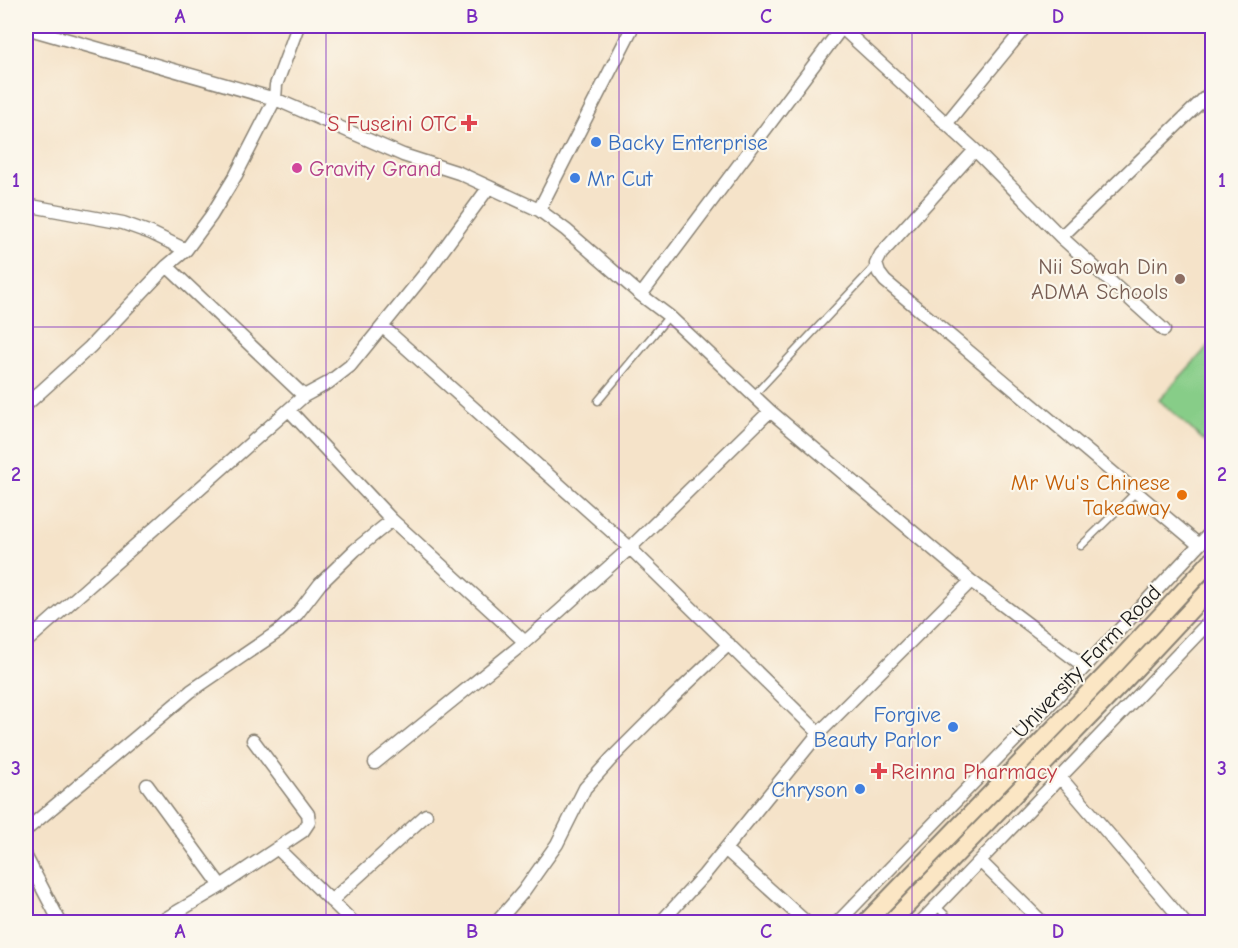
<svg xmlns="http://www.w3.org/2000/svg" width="1238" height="948" font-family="'Comic Neue',sans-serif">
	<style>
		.green { fill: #87cd88; stroke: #527452; stroke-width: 1.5 }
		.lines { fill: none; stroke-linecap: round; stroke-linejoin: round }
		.lane-casing { stroke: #888072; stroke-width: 9 }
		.street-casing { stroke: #888072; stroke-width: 15 }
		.secondary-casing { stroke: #888072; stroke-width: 20 }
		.lane { stroke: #fff; stroke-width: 6 }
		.street { stroke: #fff; stroke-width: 12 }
		.secondary { stroke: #fbe6c4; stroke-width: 16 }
		.grid { fill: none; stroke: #7b2cbf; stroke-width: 1.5; stroke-opacity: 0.55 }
		.health-dot { fill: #e0444e; stroke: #fbf7ec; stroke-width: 2 }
		.shop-dot { fill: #3f7fe0; stroke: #fbf7ec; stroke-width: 2 }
		.hotel-dot { fill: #d1479c; stroke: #fbf7ec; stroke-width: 2 }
		.education-dot { fill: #8d6e63; stroke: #fbf7ec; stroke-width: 2 }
		.food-dot { fill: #e8710a; stroke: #fbf7ec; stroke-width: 2 }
		.labels { text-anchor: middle; stroke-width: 4.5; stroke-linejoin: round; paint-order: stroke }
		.health-label { font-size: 22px; fill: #be3a42; stroke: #fbf7ec; text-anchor: end }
		.shop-label { font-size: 22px; fill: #366cbe; stroke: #fbf7ec; text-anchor: start }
		.hotel-label { font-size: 22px; fill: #b23c85; stroke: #fbf7ec; text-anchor: start }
		.education-label { font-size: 22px; fill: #785e54; stroke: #fbf7ec; text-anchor: end }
		.food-label { font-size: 22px; fill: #c56008; stroke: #fbf7ec; text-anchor: end }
		.street-label { font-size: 22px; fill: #1c1c1c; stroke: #fbf7ec }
		.neatline { fill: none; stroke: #7b2cbf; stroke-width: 2 }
		.grid-label { font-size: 20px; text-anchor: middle; font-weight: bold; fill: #7b2cbf }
	</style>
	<rect width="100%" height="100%" fill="#fbf7ec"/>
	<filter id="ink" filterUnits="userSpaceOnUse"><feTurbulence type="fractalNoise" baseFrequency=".0167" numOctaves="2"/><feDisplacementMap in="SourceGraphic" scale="12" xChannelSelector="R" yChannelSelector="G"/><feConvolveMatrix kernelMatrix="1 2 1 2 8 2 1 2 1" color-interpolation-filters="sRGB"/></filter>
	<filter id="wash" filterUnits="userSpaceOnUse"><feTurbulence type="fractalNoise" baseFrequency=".008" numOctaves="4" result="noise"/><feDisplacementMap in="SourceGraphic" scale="24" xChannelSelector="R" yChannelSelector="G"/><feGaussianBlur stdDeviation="1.35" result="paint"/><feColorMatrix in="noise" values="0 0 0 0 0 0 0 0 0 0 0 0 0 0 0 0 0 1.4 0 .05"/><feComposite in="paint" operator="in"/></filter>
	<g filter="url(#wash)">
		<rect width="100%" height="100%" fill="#f5e3c9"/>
		<!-- green -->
		<path class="green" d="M1212,342v106l-53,-48z"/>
	</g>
	<g filter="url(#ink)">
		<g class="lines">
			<!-- lane casing -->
			<g class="lane-casing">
				<path id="lane" d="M754,395l122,-130
					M598,401l71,-85
					M1081,546l55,-54
					M936,906l17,16"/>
			</g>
			<!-- street casing -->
			<g class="street-casing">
				<path id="street" d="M840,26l135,124 86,87 103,93
					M26,28l249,71 128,56 56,18 80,37 27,20 75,65 28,21 101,95 201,170 114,86
					M946,124l80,-98
					M975,150l-94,104 -5,10 3,9 6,8 314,264
					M26,205l97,18 28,10 35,17
					M539,210l94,-184
					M1061,237l151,-146
					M167,266l137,130
					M641,295l202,-269
					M383,327l247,221 189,185
					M26,405l64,-58 77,-81 19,-16 25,-34 25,-41 39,-76 1,-14 22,-59
					M289,410l103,110 133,122
					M26,642l278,-246 24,-13 22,-17 82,-101 57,-78
					M375,763l150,-121 105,-94 140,-137
					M1060,777l124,145
					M147,785l74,101
					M26,830l165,-139 88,-60 18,-17 23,-30 35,-34 37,-30
					M278,849l75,73
					M725,849l81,73
					M26,857l34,65
					M980,861l62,61
					M331,901l95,-86
					M160,922l61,-36 82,-55 6,-9 -1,-8 -55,-74
					M497,922l26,-30 34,-48 28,-56 27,-30 61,-61 56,-53
					M661,922l43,-47 115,-142 152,-152
					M838,922l211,-217 163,-174
					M921,922l291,-303"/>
			</g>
			<!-- secondary casing -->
			<g class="secondary-casing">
				<path id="secondary" d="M866,922l248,-256 98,-106
					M891,922l236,-244 85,-91"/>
			</g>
			<!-- lane -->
			<use href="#lane" class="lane"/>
			<!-- street -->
			<use href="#street" class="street"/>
			<!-- secondary -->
			<use href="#secondary" class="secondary"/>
		</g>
	</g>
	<!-- grid -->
	<path class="grid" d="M326,26v896M619,26v896M912,26v896M26,327h1186M26,621h1186"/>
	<!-- markers -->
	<g class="health-dot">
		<path d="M466 114h6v6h6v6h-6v6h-6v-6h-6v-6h6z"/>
		<path d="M876 762h6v6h6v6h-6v6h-6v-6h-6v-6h6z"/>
	</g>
	<g class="shop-dot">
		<circle cx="596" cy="142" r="6"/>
		<circle cx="575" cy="178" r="6"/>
		<circle cx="953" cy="727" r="6"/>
		<circle cx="860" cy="789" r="6"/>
	</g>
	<circle class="hotel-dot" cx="297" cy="168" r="6"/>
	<circle class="education-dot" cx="1180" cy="279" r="6"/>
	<circle class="food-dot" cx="1182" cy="495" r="6"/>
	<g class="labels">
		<!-- health labels -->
		<g class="health-label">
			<text x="457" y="131">S Fuseini OTC</text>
			<text x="891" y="779" text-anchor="start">Reinna Pharmacy</text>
		</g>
		<!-- shop labels -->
		<g class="shop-label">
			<text x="608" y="150">Backy Enterprise</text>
			<text x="587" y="186">Mr Cut</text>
			<text x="941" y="722" text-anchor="end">Forgive<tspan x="941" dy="25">Beauty Parlor</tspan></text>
			<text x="848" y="797" text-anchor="end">Chryson</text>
		</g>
		<!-- hotel labels -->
		<g class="hotel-label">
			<text x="309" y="176">Gravity Grand</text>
		</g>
		<!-- education labels -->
		<g class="education-label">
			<text x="1168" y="274">Nii Sowah Din<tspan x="1168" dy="25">ADMA Schools</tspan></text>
		</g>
		<!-- food labels -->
		<g class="food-label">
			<text x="1170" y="490">Mr Wu's Chinese<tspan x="1170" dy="25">Takeaway</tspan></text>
		</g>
		<!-- street labels -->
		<g class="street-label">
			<text transform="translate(1086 661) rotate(-46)" y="8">University Farm Road</text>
		</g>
	</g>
	<!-- margin -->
	<rect width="1238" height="948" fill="none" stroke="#fbf7ec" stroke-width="66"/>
	<rect x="33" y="33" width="1172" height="882" class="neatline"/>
	<g class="grid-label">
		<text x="180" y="23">A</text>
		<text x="472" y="23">B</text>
		<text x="766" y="23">C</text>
		<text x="1058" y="23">D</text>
		<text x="16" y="187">1</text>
		<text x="1222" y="187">1</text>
		<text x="16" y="481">2</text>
		<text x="1222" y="481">2</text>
		<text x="16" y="775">3</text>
		<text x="1222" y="775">3</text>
		<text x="180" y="938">A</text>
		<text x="472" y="938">B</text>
		<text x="766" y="938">C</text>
		<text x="1058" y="938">D</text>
	</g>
</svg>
